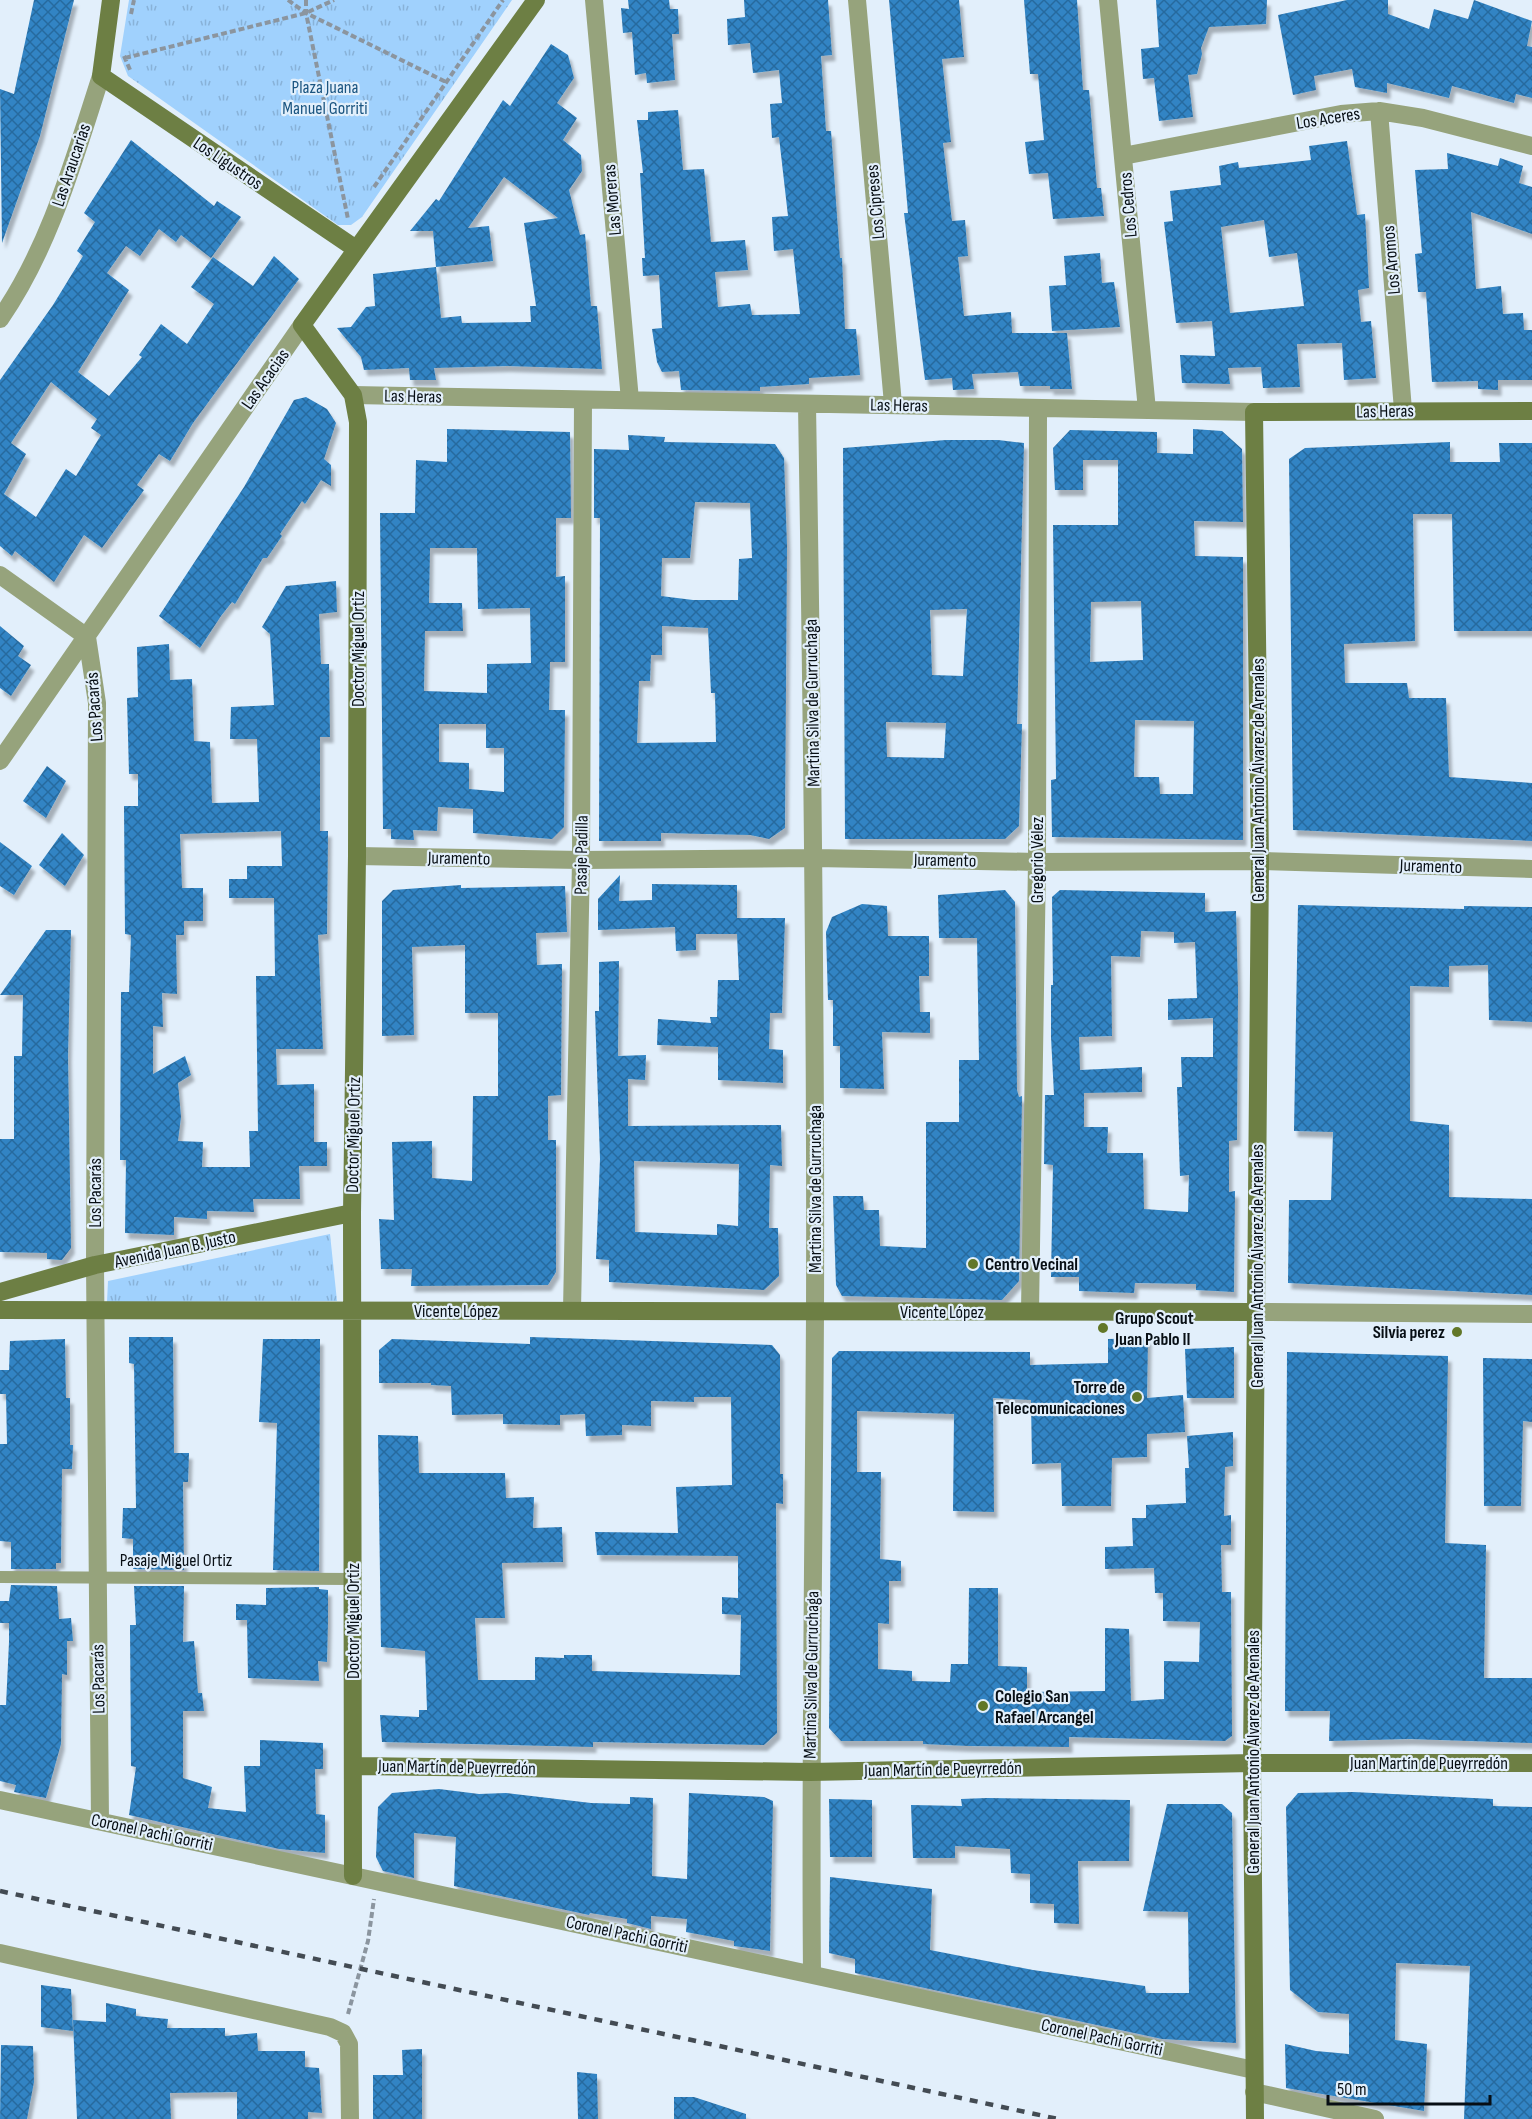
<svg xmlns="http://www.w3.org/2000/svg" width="1532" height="2119" font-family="'Sofia Sans Condensed',sans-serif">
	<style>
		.park { fill: url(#park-tufts) }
		.building { fill: url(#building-cross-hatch); fill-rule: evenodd; filter: url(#shadow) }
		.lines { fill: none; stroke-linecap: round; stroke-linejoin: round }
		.path { stroke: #8b959f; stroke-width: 4; stroke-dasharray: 6 3; stroke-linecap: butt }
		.lane { stroke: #96a37c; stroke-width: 12 }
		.street { stroke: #96a37c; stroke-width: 18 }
		.secondary { stroke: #6d7f44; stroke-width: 18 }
		.rail { stroke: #434b53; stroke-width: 4.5; stroke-dasharray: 8 8; stroke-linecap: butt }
		.poi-dot { fill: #627728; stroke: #e2effb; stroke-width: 2 }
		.labels { text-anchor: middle; stroke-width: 4.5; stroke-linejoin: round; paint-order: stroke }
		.park-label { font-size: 18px; fill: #1b5581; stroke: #e2effb }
		.street-label { font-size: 18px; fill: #070e14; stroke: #e2effb }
		.poi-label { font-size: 18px; font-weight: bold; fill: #070e14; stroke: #e2effb; text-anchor: start }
	</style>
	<defs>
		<pattern id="park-tufts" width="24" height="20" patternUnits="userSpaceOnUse" patternTransform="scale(1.5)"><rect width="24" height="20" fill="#a0d1fd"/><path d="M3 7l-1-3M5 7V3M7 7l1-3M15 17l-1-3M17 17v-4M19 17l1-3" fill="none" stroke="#88b2d8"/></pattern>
		<pattern id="building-cross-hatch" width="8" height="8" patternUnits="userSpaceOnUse" patternTransform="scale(1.5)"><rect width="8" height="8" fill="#3184c4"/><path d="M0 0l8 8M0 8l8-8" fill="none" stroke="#286a9e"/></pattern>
		<filter id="shadow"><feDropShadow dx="3.5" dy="6" stdDeviation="1.5" flood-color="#0004"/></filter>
	</defs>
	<rect width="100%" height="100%" fill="#e2effb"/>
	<!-- park -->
	<path class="park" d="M129,0h383l-150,217 -11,8h-13l-210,-149 -8,-20z
		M330,1234l7,67 -230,1 1,-21z"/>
	<!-- building -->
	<path class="building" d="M34,0h40l-34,136 -38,107 -2,-154 14,5z
		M628,0h41l1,9h8l1,25h-7l3,46 -28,3 -1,-10 -11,2 -3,-43 -9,1 -2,-25 8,1z
		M744,0h84l4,55 -11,1 5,75h5l9,127h2l3,71h11l4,46 -51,3v6l-49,3v4l-79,-1 -2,-19 -17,1 -5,-10 -5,-33 10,-1 -3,-53 -16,1 -1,-18h3l-5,-85h3l-6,-53h11v-8l30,-2 5,60 21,-1 7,73 34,-2 3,30 -33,2 3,35 32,-3 2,11 48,-1 -7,-65 -19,2 -2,-34 16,-1 -9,-79 -7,1 -2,-34 12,-1 -3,-33 -26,3 -3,-30 -22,2 -1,-26 18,-2z
		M889,0h70l5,57 -22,2 9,83 -8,1 9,78 13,-1 3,36 -10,1 6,59 47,-4 1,21h55l5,56h-22v-3h-30l-2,-14 -46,2 2,15 -21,1 -1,-12 -27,2 -21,-167h4z
		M1024,0h53l6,90h6l8,98h4l3,28 -51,3 -5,-46 -19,1 -4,-32 19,-2 -6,-66h-8z
		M1156,0h111l-1,24 -57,3 -8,21 1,6 -5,20 -9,1 5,42 -34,4 -5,-43 -11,1 -2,-30 18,-2z
		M1347,0h41v14l41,15 5,-20 34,10 6,-19 58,21 -5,25 5,1v51l-16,-4 -2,9 -62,-17 -3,12 -62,-15v10l-32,-6 -3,-18 -38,7 2,14 -23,5 -15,-80z
		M551,44l17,11 6,23 -17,25 20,15 -14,22 18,15 1,16 -13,19 11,45 5,-1 6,72h6l5,63 -95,-3 -73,2 2,12h-26l-1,-12 -45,2 -3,-13 -24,-29 14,-1 15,-20 9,-1 -2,-32 63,-7 -3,-36h-23l26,-32 3,2 64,-101 7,6zM504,177l54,41 -34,5 12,83h-6l1,16 -69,1 -1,-7 -20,2 -5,-51 57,-6 -4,-35 -21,2z
		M131,140l83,66 3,-5 24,16 -30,41 -30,-23 -5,7 -17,-13 -19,27 -14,-10 -19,27 22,17 -51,82 31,24 33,-39 -3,-2 22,-31 26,20 27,-40 -23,-17 22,-30 40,29 21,-30 25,23 -106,144 -23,38 -11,-7 -22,31 7,5 -42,58 -18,-13 -30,47 -39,-31 -3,5 -12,-10v-166l53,-75 30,-49 -6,-5 18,-29 -11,-9zM51,382l46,37 -6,9 10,7 -25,41 -10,-7 -30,48 -32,-23 22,-40 -15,-11z
		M1347,141l10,74 8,-1 4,74 -11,2 3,32 10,-1 5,57 -32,2 -2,-37 -45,1 3,43 -37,1 -2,-21 -33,1 2,16 -48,-1 -2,-28 35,1 -3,-35 -36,2 -12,-101 9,-1 -3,-30 51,-6 -2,-19 19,-4 1,6 72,-8 -2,-14zM1264,220l5,37 28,-4 7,53 -74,7 -9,-86z
		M1447,153l51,13 2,-8 23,8 -4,17 13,4v47l-61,-22 5,77 25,-3 2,28 20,-1 1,17h8v50h-34v10l-20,-1v-8l-46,1 -6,-90h-8l-3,-38 7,-1 -7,-83 33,-1z
		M1100,253l2,30 12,-1 6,45 -68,4 -3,-45 17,-1 -2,-29z
		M306,397l21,12 9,14 -12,36 7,6v21l-10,-6 -16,24 -3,-3 -22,33 2,2 -15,22h-4l-28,46 -3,-2 -11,14 -21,32 -41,-32 85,-129 50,-87z
		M447,429l123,3 1,86h-15v59l9,-1v86h-15l-1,48h16l-1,117 -12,12 -79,-6v-24l-35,-2 -1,24 -24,-1 1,10 -23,-1v-10h-8l-3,-316h35l1,-53 31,2zM430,548h47l1,61 52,-1 1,55 -44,1v29l-63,-2 1,-60h38l-1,-28h-33zM439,724h47v24h18v44l-35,-3v-26l-30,-1z
		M1193,429l29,2 20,18 1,73 -49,-1 1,35 48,1v283l-191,-3 -1,-57 5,-1 -3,-254h65v-65h-35v30h-28l-2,-42 17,-18 87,2v21l36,1zM1141,601l2,59 -53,2 1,-60zM1135,720l59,1 -1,73h-33l-1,-17h-25z
		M628,435l37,2 -1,5 111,2 9,14 3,88 -2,282 -16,11 -19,-4 -89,-2v8h-62l1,-323h-6v-69l35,1zM695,502l55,1 2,55 -13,1 -1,41h-45l-32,-4 1,-38h28zM662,626l46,2 3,65h4l1,49 -79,1 2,-62h11l1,-26h11z
		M946,440h52l26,3 -7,281h5l-3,102 -14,13h-160l-2,-391zM967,609l-4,67 -31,-1 -2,-65zM886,722l60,1 -2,35 -57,-1z
		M1450,442v20h50l-1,-19h33v188h-78l-2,-117h-39l2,127 -71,3 1,39h62l2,15h37l3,79 83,6v58l-239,-11 -4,-371 16,-11z
		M336,581l1,31 -18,2 2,50h8l1,73h-10v94h8l-1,103 -9,1 5,114h-47l1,36 37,-1v58h13v24h-28l1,33h-47l1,13 -47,-1v8l-33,-2v18l-49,-2 1,-73h-6l1,-168h8l2,-57 -6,-1 -1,-128h14v-32h-9l-2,-76 11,-1 -1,-50 32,-3 1,36 22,-1 2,62 16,1 2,61 47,-1 -2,-63h-27l1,-32 43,-2 -4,-71 -8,-7 24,-41zM281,831l1,35h-35v13h-18v19h45l1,78h-19l2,155h-9l1,36h-48l1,-25 -25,-1 3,-24 -3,-34 13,-8 -6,-19 -32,18v-48l10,1 -1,-34 15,1 -1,-59h8v-14h19v-33h-21l-2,-54z
		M0,626l24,20 -6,10 13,9 -20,31 -11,-8z
		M47,766l19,15 -20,37 -23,-17z
		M62,833l22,22 -19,31 -26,-21z
		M0,842l32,24 -18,29 -14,-9z
		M620,875l-1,26 33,-1v-16l85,1v33h48l-3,95h-12l-1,36 14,1v33l-65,-3v-33l-61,-2 1,-26 53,4 -1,-6h7l1,-37h21l-2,-46h-41v16l-20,1 -1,-24 -77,3v-31z
		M461,885v3l104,-2 2,46 -31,1 1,32 25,-1 -1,131 -13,1v44h8v132l-8,13 -137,1 1,-17h-31l-2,-50 15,1 -2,-78 40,-1v37l40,3 1,-85h25v-83h-33v-68l-53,2 2,88 -32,1v-135l11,-11z
		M1005,890l10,12 2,188 2,7 3,-1 -3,185 -17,19 -160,-4 -6,-11 -3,-89h30l1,14h15l1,36 46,2v-126h33v-62h20l-2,-122h-38l-1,-43z
		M1060,890l145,3v19l31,-1 2,80 -1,149 -8,1v51l6,-1 -1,101 -38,-2v-6l-61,-1 -1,10 -55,-2v-14h-28l2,-112 -9,-1 1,-69h9l-3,-58v-52h2l-1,-88zM1141,931l33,1v11l21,-1 2,56 -29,1v21l45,-2v39h-32l1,30h-5l3,89 9,-1 -1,37 -44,-3 -1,-56h-36l1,-26h-24v-34l58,-1v-25l-62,3 -1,-33 33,-1 -1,-80 29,1z
		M862,904l25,2 1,30h41v40h-10l1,36h10v21l-48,-1 2,57 -44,-1v-42h-7v-46h-5l-2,-68 6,-15z
		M1298,905l166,4v-3l68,1v115l-43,-2 -1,-55 -39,1v21l-39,-1v135l39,4v72l83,2v96l-244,-12 1,-83h42l2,-68 -39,-1z
		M46,930h25l-3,126 3,192 -9,12 -15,-1v-6l-47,-1v-113h14v-83h8l1,-61h-23z
		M619,961l-1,95 28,-1 -1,25 -17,-1v47l153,-1 1,41 -12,-1 -1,63h9l1,48 -15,14 -155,-8v-22l-13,-1 4,-100 -5,-148h4v-49zM634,1161l105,3 -1,62 -21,-2v11l-82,-3z
		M129,1337h44l1,116h15l-1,29h-5l1,88 -51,-1v-30l-11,-1 1,-30h13l-2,-144 -5,-1z
		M530,1337l242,8 8,10v119h3v30l-7,-1 1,230 -13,12 -171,-3v5l-211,-5 -2,-27 39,2v-7h8l-2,-59 -44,-4 -3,-212 40,1 1,37h86l1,25 28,-1 -1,31 29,-1 1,35 -61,1 3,55h-30l3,62h57v-23l29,1v-3h28v16l148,4 1,-60 -19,-1v-17l16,1v-42l-141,-1 -2,-23 83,1 -2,-46 56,-2 -1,-88h-37v5l-43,-1v25l-29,-1v10l-36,1 -1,-22 -25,1v10l-57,-1v-10l-51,1 -1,-29 -20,-1v-2h-52v-33l13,-11 138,5z
		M1148,1338l-1,60 36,-3 2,37 -38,2v23l-35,1 -1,48h-49l-1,-43 -29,1 -1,-64 -38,-2 1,114 -41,-1 1,-97 -97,-3v61h24l-1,87 21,2v20h-12v43l-11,-1v46l34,2v10l38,1 1,-18h17l1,-76h29v78l29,1v25l78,-1v-63l24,1 2,72 33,-2v-38l35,1 1,-40 -37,-1v-28h-8l-1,-25 -49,1v-22l28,-1 -1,-28h14v-13l40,-2 -1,-35h4l-2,-32 46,-4v34l-8,1 -1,49 7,-1v30h-10l1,47h9l1,144 -7,5 -156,-4v10l-100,-1 -46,-2v-3h-82l-12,-13 3,-370 7,-7 191,1v13l78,-2v-24z
		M65,1339l1,59h4v47h3l-1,24h-10l-1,94h-5v6h-45v-27l-11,-1v-97h7l-1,-50h-6v-24h9l1,-29z
		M263,1339h57l-1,232 -46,-1 4,-147 -18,-1z
		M1234,1347v51h-47l-2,-49z
		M1287,1352l161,4 -3,187 41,2 -2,133h48v65l-123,-4 -80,2 1,-30h-45z
		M1483,1358l49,1v63l-9,-1 -2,85h-37z
		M11,1585l46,1 2,33 12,-1 2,23h-6v34l-5,-1 -1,70 -15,54 -32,-6 2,-7 -16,-4v-76h6l3,-63v-19h-9v-22h9z
		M134,1586h50l-1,56 11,-1 4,52h4l2,18h-21v67l29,9 -4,21 38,4 -2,-46h16v-26l63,3v26h-8l1,45 9,1v38l-46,-4 -150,-34 7,-48 -5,-1 -1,-141h6z
		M319,1587v2l9,1v31l-1,41 -9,-1 1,20 -71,-3 -1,-58h-11v-16l30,1v-17z
		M439,1789l40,5 27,-1 85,10 39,1v-7l23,1 -1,78 35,3 2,-86 75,4 9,4 -3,150 -36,-5v-5l-48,-9 1,-13 -36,-3v13l-24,-6v-4l-37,-6 -1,2 -135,-29 2,-49 -42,-4v45l-31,-7 -7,-14 2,-50 14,-14z
		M1353,1792l140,7v7l39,1v312h-68l6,-153 -74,-3 -1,77 32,4 -3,67 -138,-23 -1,-44 31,7 33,3v-40l-31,-2 -28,-22 -4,-183 12,-14z
		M987,1798l143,2 -1,61h-51l1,63 -25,-1v-19l-24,-1v-29l-19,-1 -1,-24 -55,-3v12h-42l-2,-53 51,1 -1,-7z
		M829,1799l43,1v57h-42z
		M1167,1804h55l10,9 4,230 -74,-4 -307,-66v-14l-26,-6 1,-76 102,12 -2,61 103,20 112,16 1,7h43l-1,-81 -45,-1z
		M41,1985l30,4 2,42 -32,-4z
		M106,2003l30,6v7l32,3 -1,9h58v8l32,-3 1,18h47v16l14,1 3,45 -14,-1v7h-71v-27l-67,1 1,26h-94l-4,-99 33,2z
		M1,2045l32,1 1,36 -7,37h-27z
		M422,2049v70h-49v-44h30l-1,-25z
		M577,2072l20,2 1,45h-20z
		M674,2097h20l52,17v5h-72z"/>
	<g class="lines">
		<!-- path -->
		<path class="path" d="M288,0l18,13 42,206
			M306,0v13l140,69
			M131,14l3,-14
			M124,56l7,16
			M125,58l181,-45 28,-13
			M374,187l129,-187
			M348,2014l20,-73 6,-42"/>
		<!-- lane -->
		<path class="lane" d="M0,1577l353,2"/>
		<!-- street -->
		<path class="street" d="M594,0l36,400
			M857,0l36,404
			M1108,0l39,410
			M1379,111l24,299
			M1123,156l218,-42 38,-3 44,7 109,28
			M0,319c50,-72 74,-160 101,-243
			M353,395l901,17
			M807,405c5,302 9,604 8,906 -1,221 -5,442 -3,662
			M0,575l87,62 10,66 -2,562 5,556
			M0,761l302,-436
			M357,856l224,4 234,-2 222,4 223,-1 272,8
			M572,1310l9,-450 2,-460
			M1030,1311l7,-449 1,-452
			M1256,1312l276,2
			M0,1800l1254,270
			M0,1953l330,74 13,6 6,11 1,75
			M1254,2092l121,27"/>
		<!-- secondary -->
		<path class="secondary" d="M111,0l-10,76 255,173
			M0,1292l95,-27 257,-52
			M0,1310l1256,2
			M355,1766l455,6 442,-9h280
			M353,1876l-1,-663 5,-357 1,-434 -5,-27 -51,-70 234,-325
			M1255,2119l-3,-356 8,-902 -6,-449 278,-1"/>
		<!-- rail -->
		<path class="rail" d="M0,1891l1058,228"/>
	</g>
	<!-- markers -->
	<g class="poi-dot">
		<circle cx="973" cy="1264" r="6"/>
		<circle cx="1103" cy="1328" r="6"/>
		<circle cx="1457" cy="1332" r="6"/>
		<circle cx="1137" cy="1397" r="6"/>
		<circle cx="983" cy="1706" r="6"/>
	</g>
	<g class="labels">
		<!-- park labels -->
		<g class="park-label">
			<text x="325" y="93">Plaza Juana<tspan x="325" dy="21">Manuel Gorriti</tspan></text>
		</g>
		<!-- street labels -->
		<g class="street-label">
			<text transform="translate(1328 118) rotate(-9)" y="6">Los Aceres</text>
			<text transform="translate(228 163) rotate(34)" y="6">Los Ligustros</text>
			<text transform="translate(71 165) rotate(-71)" y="6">Las Araucarias</text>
			<text transform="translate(612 200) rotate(-95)" y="6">Las Moreras</text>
			<text transform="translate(875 202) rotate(-95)" y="6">Los Cipreses</text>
			<text transform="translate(1128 205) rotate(-95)" y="6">Los Cedros</text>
			<text transform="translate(1391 260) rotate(-95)" y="6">Los Aromos</text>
			<text transform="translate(265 379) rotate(-55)" y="6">Las Acacias</text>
			<text transform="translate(413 396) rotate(1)" y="6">Las Heras</text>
			<text transform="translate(899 405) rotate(1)" y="6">Las Heras</text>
			<text transform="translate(1385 411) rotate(-1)" y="6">Las Heras</text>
			<text transform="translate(358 649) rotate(-90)" y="6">Doctor Miguel Ortiz</text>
			<text transform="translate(812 703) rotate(-91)" y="6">Martina Silva de Gurruchaga</text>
			<text transform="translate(94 707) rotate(-94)" y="6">Los Pacarás</text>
			<text transform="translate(1258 780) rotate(-90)" y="6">General Juan Antonio Álvarez de Arenales</text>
			<text transform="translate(581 855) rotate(-89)" y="6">Pasaje Padilla</text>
			<text transform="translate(459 858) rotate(1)" y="6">Juramento</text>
			<text transform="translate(945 860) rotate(1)" y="6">Juramento</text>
			<text transform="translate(1037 860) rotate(-90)" y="6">Gregorio Vélez</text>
			<text transform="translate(1431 866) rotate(2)" y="6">Juramento</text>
			<text transform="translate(353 1135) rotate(-89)" y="6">Doctor Miguel Ortiz</text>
			<text transform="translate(815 1189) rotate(-90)" y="6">Martina Silva de Gurruchaga</text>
			<text transform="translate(95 1193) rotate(-90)" y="6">Los Pacarás</text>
			<text transform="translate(175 1249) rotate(-12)" y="6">Avenida Juan B. Justo</text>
			<text transform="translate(1257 1266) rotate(-90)" y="6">General Juan Antonio Álvarez de Arenales</text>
			<text x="456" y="1317">Vicente López</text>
			<text x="942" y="1318">Vicente López</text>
			<text x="176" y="1566">Pasaje Miguel Ortiz</text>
			<text transform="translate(353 1621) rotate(-90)" y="6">Doctor Miguel Ortiz</text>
			<text transform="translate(811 1675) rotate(-89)" y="6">Martina Silva de Gurruchaga</text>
			<text transform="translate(98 1679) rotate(-91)" y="6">Los Pacarás</text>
			<text transform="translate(1253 1752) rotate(-90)" y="6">General Juan Antonio Álvarez de Arenales</text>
			<text x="1429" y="1769">Juan Martín de Pueyrredón</text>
			<text transform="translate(457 1767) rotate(1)" y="6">Juan Martín de Pueyrredón</text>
			<text transform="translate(943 1769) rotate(-1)" y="6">Juan Martín de Pueyrredón</text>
			<text transform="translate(152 1832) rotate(12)" y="6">Coronel Pachi Gorriti</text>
			<text transform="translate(627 1934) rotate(12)" y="6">Coronel Pachi Gorriti</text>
			<text transform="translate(1102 2037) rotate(12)" y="6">Coronel Pachi Gorriti</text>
		</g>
		<!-- poi labels -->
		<g class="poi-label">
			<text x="985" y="1270">Centro Vecinal</text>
			<text x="1115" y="1324">Grupo Scout<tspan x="1115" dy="21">Juan Pablo II</tspan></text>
			<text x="1445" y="1338" text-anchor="end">Silvia perez</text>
			<text x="1125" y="1393" text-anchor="end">Torre de<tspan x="1125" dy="21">Telecomunicaciones</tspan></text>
			<text x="995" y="1702">Colegio San<tspan x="995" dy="21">Rafael Arcangel</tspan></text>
		</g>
	</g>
	<!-- scale -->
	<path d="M1328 2095v9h162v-9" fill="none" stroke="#070e14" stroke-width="3"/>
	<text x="1337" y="2095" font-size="18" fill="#070e14" stroke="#e2effb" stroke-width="4.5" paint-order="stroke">50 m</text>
</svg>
